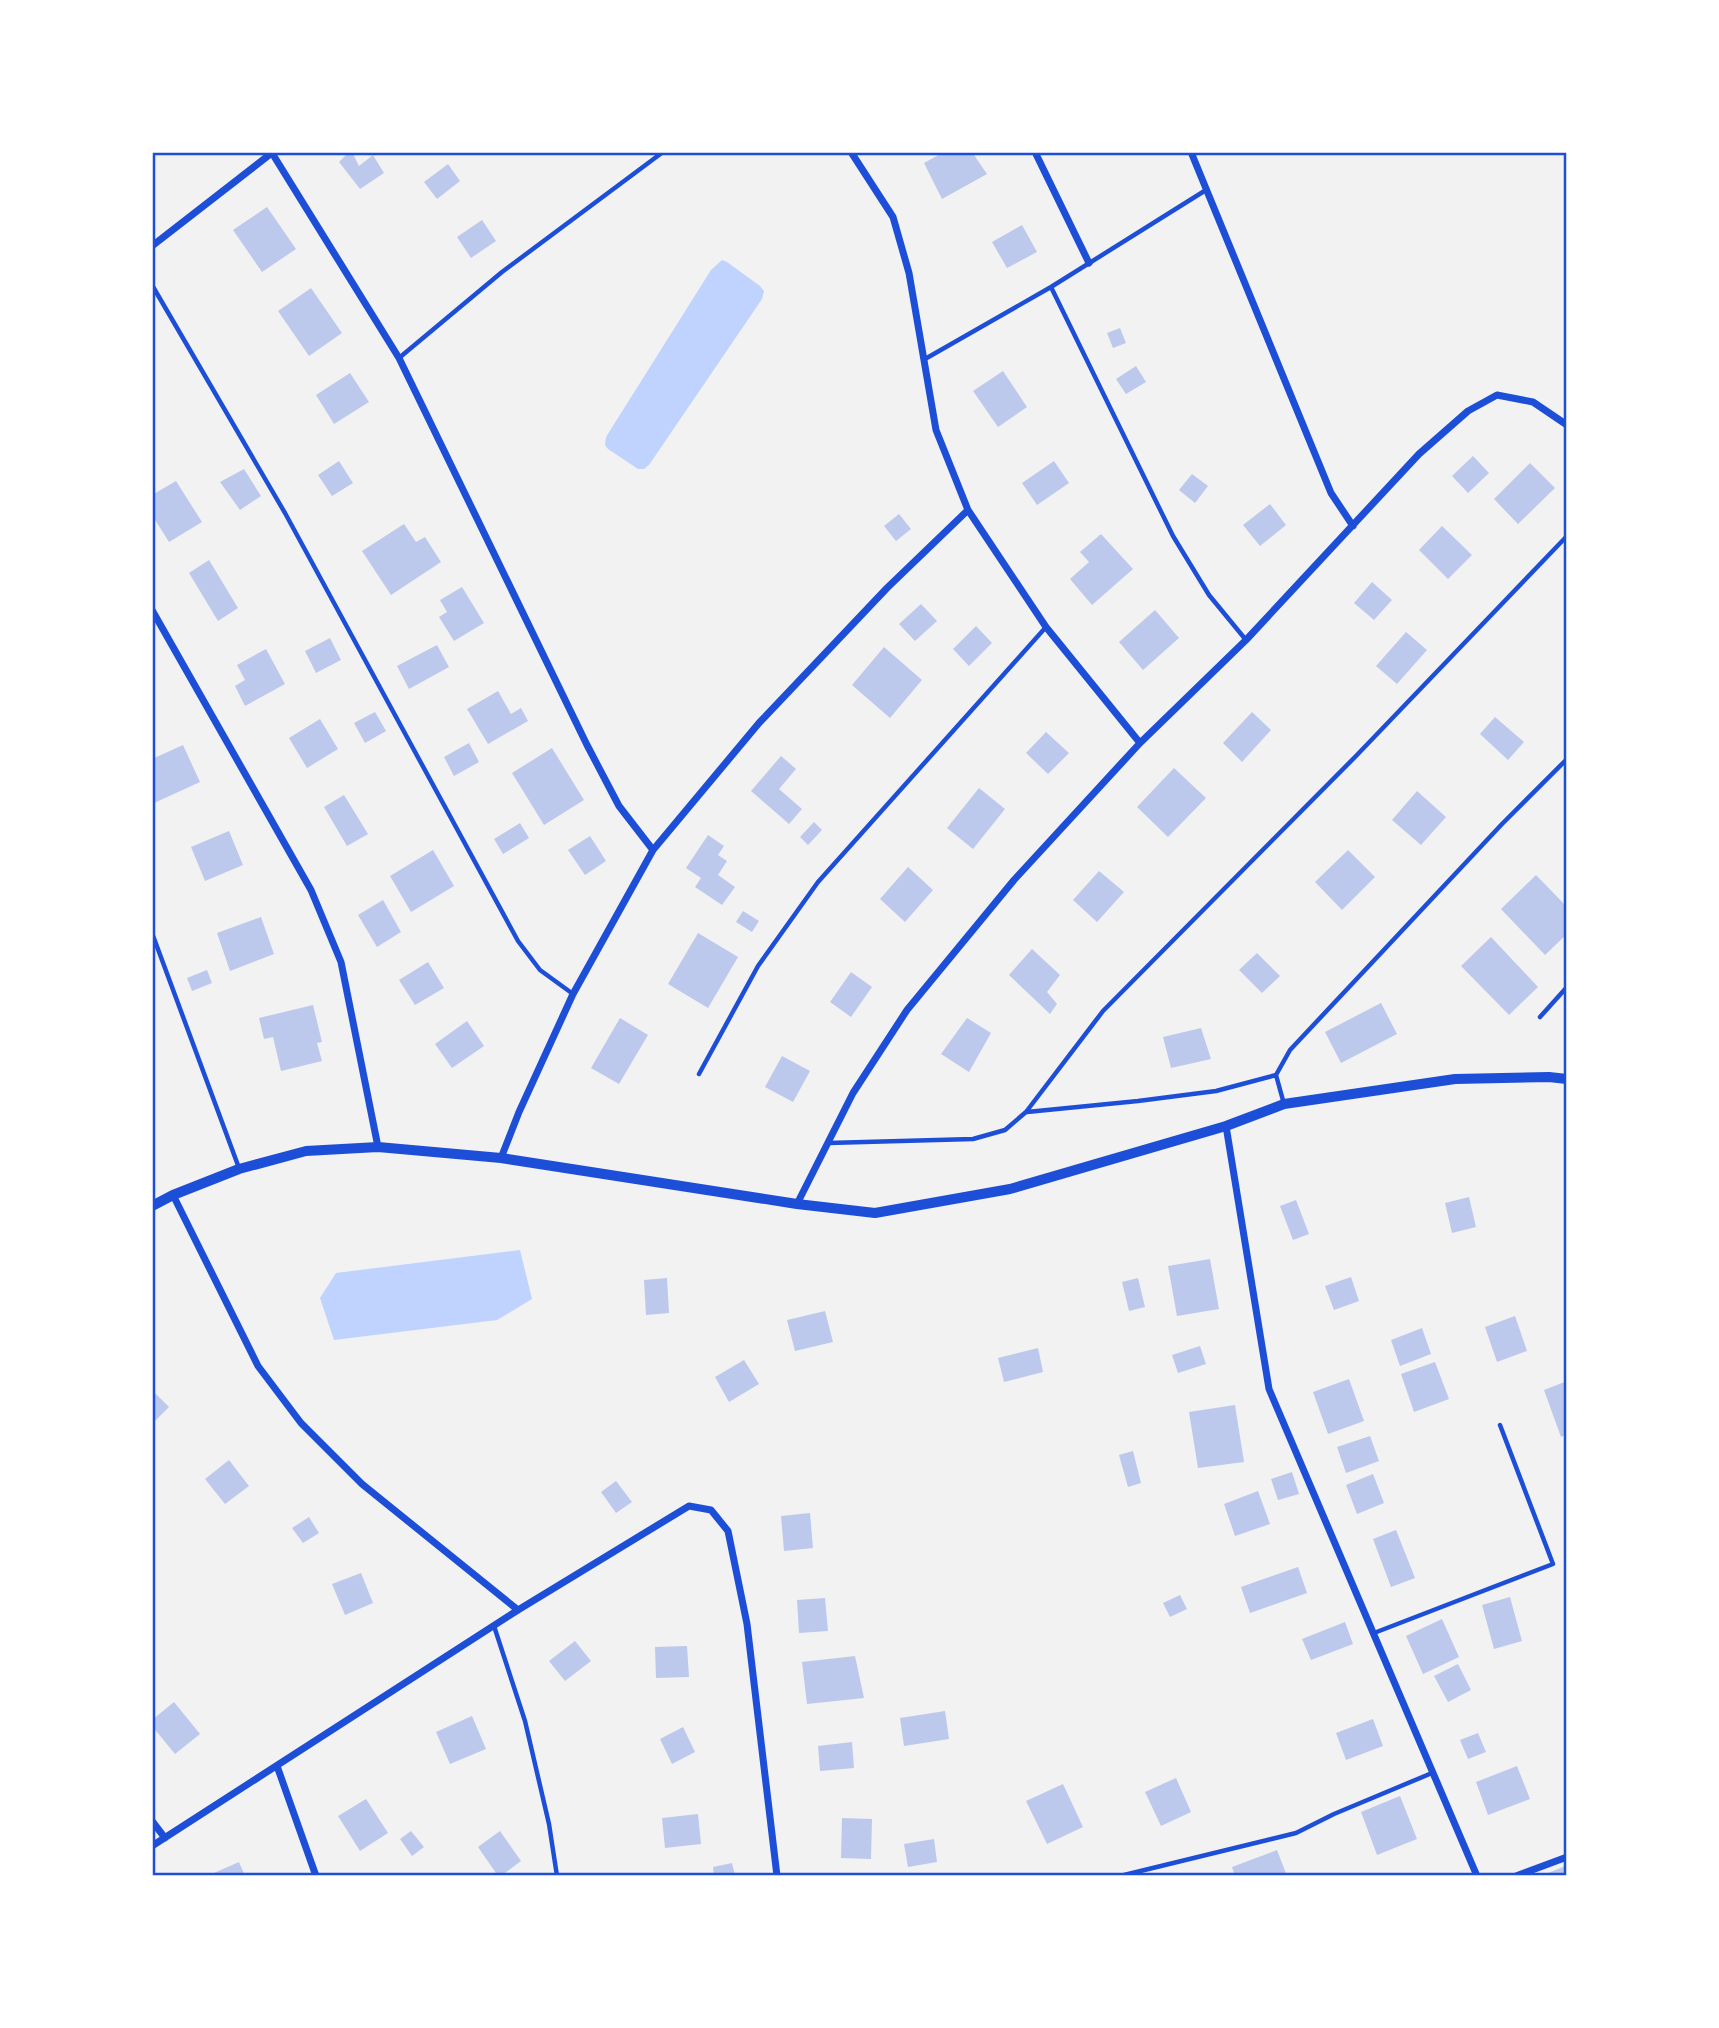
<svg xmlns="http://www.w3.org/2000/svg" width="1719" height="2028" font-family="Roboto,sans-serif">
	<style>
		.water { fill: #bfd3fe }
		.building { fill: #bdc9ec }
		.lines { fill: none; stroke-linecap: round; stroke-linejoin: round }
		.service { stroke: #1d4ed8; stroke-width: 4.5 }
		.minor { stroke: #1d4ed8; stroke-width: 7 }
		.tertiary { stroke: #1d4ed8; stroke-width: 10 }
		.neatline { fill: none; stroke: #1d4ed8; stroke-width: 2.5 }
	</style>
	<rect width="100%" height="100%" fill="#f2f2f2"/>
	<!-- water -->
	<path class="water" d="M722,260l5,2 33,24 4,5 -2,8 -113,166 -5,4h-6l-30,-20 -3,-4 1,-8 105,-167z
		M520,1250l12,49 -35,21 -163,20 -14,-42 16,-25z"/>
	<!-- building -->
	<path class="building" d="M349,152h3l7,14 14,-11 11,18 -24,16 -21,-27z
		M944,152h28l15,22 -45,25 -18,-36z
		M448,164l12,17 -23,18 -13,-17z
		M267,207l29,42 -34,23 -29,-42z
		M482,220l14,21 -25,17 -14,-21z
		M1022,225l15,27 -30,16 -15,-26z
		M311,288l31,45 -33,23 -31,-45z
		M1120,328l6,15 -13,5 -6,-15z
		M1136,366l10,16 -20,12 -10,-15z
		M1003,371l24,36 -29,20 -25,-36z
		M350,373l19,29 -35,22 -18,-29z
		M1473,456l16,17 -21,20 -16,-17z
		M339,461l14,22 -21,13 -14,-21z
		M1054,461l15,22 -32,22 -15,-22z
		M1530,463l25,25 -37,36 -24,-25z
		M244,469l17,27 -21,14 -20,-28z
		M1192,474l16,12 -13,17 -16,-13z
		M176,481l26,41 -33,20 -17,-27v-20z
		M1270,504l16,21 -26,21 -17,-21z
		M899,514l12,15 -15,12 -12,-15z
		M404,524l12,18 9,-5 16,25 -50,33 -29,-44z
		M1442,526l30,29 -24,24 -29,-29z
		M1101,534l32,35 -41,36 -22,-26 19,-17 -9,-10z
		M209,560l29,48 -20,13 -29,-48z
		M1372,582l20,18 -18,20 -20,-17z
		M462,587l22,36 -30,18 -15,-24 8,-5 -7,-12z
		M921,604l16,17 -22,20 -16,-17z
		M1155,610l24,28 -36,32 -24,-28z
		M976,626l16,17 -23,23 -16,-17z
		M1406,632l21,18 -30,34 -21,-18z
		M330,638l11,22 -25,13 -11,-22z
		M437,645l12,22 -40,22 -12,-23z
		M884,647l38,33 -32,38 -38,-33z
		M266,649l19,35 -40,22 -10,-20 10,-6 -8,-15z
		M498,691l13,23 10,-6 7,13 -40,23 -21,-35z
		M375,712l11,19 -21,12 -11,-20z
		M1252,712l19,18 -29,32 -19,-19z
		M1495,717l29,25 -16,18 -28,-26z
		M320,719l18,30 -31,19 -18,-30z
		M1046,732l23,21 -21,21 -22,-21z
		M469,743l10,19 -25,14 -10,-19z
		M183,745l17,37 -48,22v-45z
		M552,748l32,52 -40,25 -32,-52z
		M781,756l15,13 -17,20 23,20 -13,15 -38,-33z
		M1174,768l32,30 -38,39 -31,-30z
		M979,788l26,21 -32,40 -26,-21z
		M1417,791l29,26 -25,28 -29,-25z
		M344,795l24,39 -21,12 -23,-39z
		M814,822l8,8 -14,15 -8,-8z
		M520,823l9,15 -26,16 -9,-15z
		M229,831l14,34 -38,16 -14,-34z
		M708,835l16,11 -6,9 9,6 -9,14 17,12 -13,18 -27,-18 6,-9 -15,-10z
		M590,836l16,25 -21,14 -17,-25z
		M433,850l21,36 -43,26 -21,-36z
		M1348,850l27,27 -33,33 -27,-28z
		M908,867l25,23 -28,32 -25,-23z
		M1099,871l25,21 -27,30 -24,-22z
		M1536,875l31,32v27l-22,21 -44,-46z
		M383,900l18,32 -24,15 -19,-32z
		M743,911l16,10 -7,11 -16,-10z
		M261,917l13,37 -44,17 -13,-38z
		M698,933l40,24 -30,51 -40,-24z
		M1491,937l47,50 -29,28 -48,-49z
		M1032,949l28,26 -13,17 10,12 -7,10 -41,-39z
		M1257,953l23,23 -18,17 -23,-23z
		M428,962l16,26 -29,17 -16,-25z
		M207,970l5,13 -20,8 -5,-13z
		M851,972l21,15 -21,30 -21,-15z
		M1381,1003l16,31 -56,29 -16,-31z
		M313,1005l9,37 -5,1 5,18 -41,10 -8,-34 -9,2 -5,-21z
		M620,1018l28,17 -29,49 -28,-16z
		M967,1018l24,15 -22,39 -28,-18z
		M467,1021l17,25 -32,22 -17,-24z
		M1201,1028l10,31 -40,9 -8,-31z
		M782,1056l28,15 -17,31 -28,-15z
		M1469,1197l7,30 -24,6 -7,-30z
		M1296,1200l13,34 -16,6 -13,-34z
		M1210,1259l9,50 -42,7 -9,-50z
		M1351,1277l8,24 -25,9 -9,-24z
		M667,1278l2,35 -23,2 -2,-35z
		M1138,1278l7,29 -16,4 -7,-29z
		M825,1311l8,31 -38,9 -8,-31z
		M1515,1316l12,35 -30,11 -12,-35z
		M1422,1328l9,26 -31,12 -9,-26z
		M1200,1346l6,18 -28,9 -6,-18z
		M1038,1348l5,24 -39,10 -6,-24z
		M744,1360l15,24 -30,18 -14,-25z
		M1435,1362l14,37 -35,13 -13,-38z
		M1349,1379l15,42 -36,13 -15,-42z
		M1567,1381v53l-6,3 -17,-47z
		M155,1393l14,14 -17,17v-28z
		M1235,1405l9,57 -46,6 -9,-56z
		M1370,1436l9,25 -33,12 -9,-26z
		M1133,1451l8,32 -13,4 -9,-32z
		M229,1460l20,26 -24,18 -20,-25z
		M1292,1472l7,22 -21,6 -7,-21z
		M1373,1474l11,29 -27,11 -11,-29z
		M616,1481l16,21 -16,11 -15,-21z
		M1258,1491l12,33 -35,12 -11,-32z
		M810,1513l3,35 -29,3 -3,-35z
		M309,1517l10,16 -16,10 -11,-15z
		M1396,1530l19,48 -24,9 -18,-48z
		M1298,1567l9,26 -57,20 -9,-26z
		M361,1573l12,30 -28,12 -13,-31z
		M1180,1595l7,14 -17,8 -7,-14z
		M1510,1597l12,44 -28,8 -12,-44z
		M825,1598l3,33 -29,2 -2,-33z
		M1442,1619l17,38 -36,17 -17,-38z
		M1345,1622l8,22 -42,16 -9,-21z
		M575,1641l16,20 -26,20 -16,-20z
		M687,1646l2,31 -33,1 -1,-31z
		M855,1656l9,42 -57,6 -5,-42z
		M1458,1664l13,26 -23,12 -14,-26z
		M174,1702l26,32 -25,20 -23,-28v-6z
		M945,1711l4,28 -45,7 -4,-28z
		M472,1716l14,33 -36,15 -14,-32z
		M1373,1719l10,27 -37,14 -10,-27z
		M683,1727l12,25 -23,12 -12,-25z
		M1478,1733l8,19 -18,7 -8,-19z
		M852,1742l2,26 -34,3 -2,-25z
		M1517,1766l13,33 -42,16 -12,-33z
		M1176,1778l15,34 -30,14 -16,-34z
		M1063,1784l20,43 -36,17 -21,-43z
		M1400,1796l17,43 -40,16 -16,-43z
		M366,1799l22,34 -28,18 -22,-35z
		M698,1814l3,30 -36,4 -3,-30z
		M842,1818l30,1 -1,40 -30,-1z
		M411,1831l13,16 -12,9 -12,-17z
		M500,1831l21,30 -20,15h-3l-20,-29z
		M934,1839l3,23 -29,5 -4,-23z
		M1277,1850l10,26h-52l-3,-9z
		M239,1862l6,14h-38z
		M732,1863l3,12 -21,1 -1,-9z
		M1565,1866l2,10h-26z"/>
	<g class="lines">
		<!-- service -->
		<path class="service" d="M152,285l133,228 233,428 22,29 33,24
			M1051,287l122,249 36,59 37,45
			M399,358l103,-86 161,-120
			M925,359l126,-72 155,-97
			M152,933l87,235
			M1540,1017l27,-30
			M699,1074l59,-108 60,-84 228,-255
			M1284,1104l-8,-29 14,-25 212,-226 65,-65
			M1027,1112l111,-11 78,-10 60,-16
			M828,1143l145,-4 32,-9 21,-18 77,-101 253,-255 211,-220
			M494,1626l31,95 24,103 8,52
			M1374,1633l179,-69 -53,-139
			M1120,1876l176,-43 38,-19 98,-41"/>
		<!-- minor -->
		<path class="minor" d="M851,152l42,65 16,56 27,157 32,80 78,117 94,116
			M1035,152l54,111
			M1191,152l140,341 22,33
			M272,153l127,205 188,387 32,61 34,44
			M152,246l121,-94
			M152,610l159,280 30,72 37,185
			M1226,1126l43,263 208,487
			M501,1158l18,-46 54,-118 80,-144 106,-127 128,-135 81,-78
			M173,1195l85,171 43,57 61,61 156,126
			M797,1204l56,-111 54,-83 107,-130 126,-137 106,-103 173,-186 49,-43 29,-16 36,7 34,23
			M277,1766l39,110
			M152,1821l13,17
			M152,1846l366,-236 171,-104 22,4 17,21 19,93 30,252
			M1516,1876l51,-19"/>
		<!-- tertiary -->
		<path class="tertiary" d="M152,1206l21,-11 66,-26 67,-18 72,-4 123,11 296,46 78,9 135,-24 216,-63 58,-22 171,-25 94,-2 18,2"/>
	</g>
	<!-- border -->
	<rect width="1719" height="2028" fill="none" stroke="#ffffff" stroke-width="308"/>
	<rect x="154" y="154" width="1411" height="1720" class="neatline"/>
</svg>
